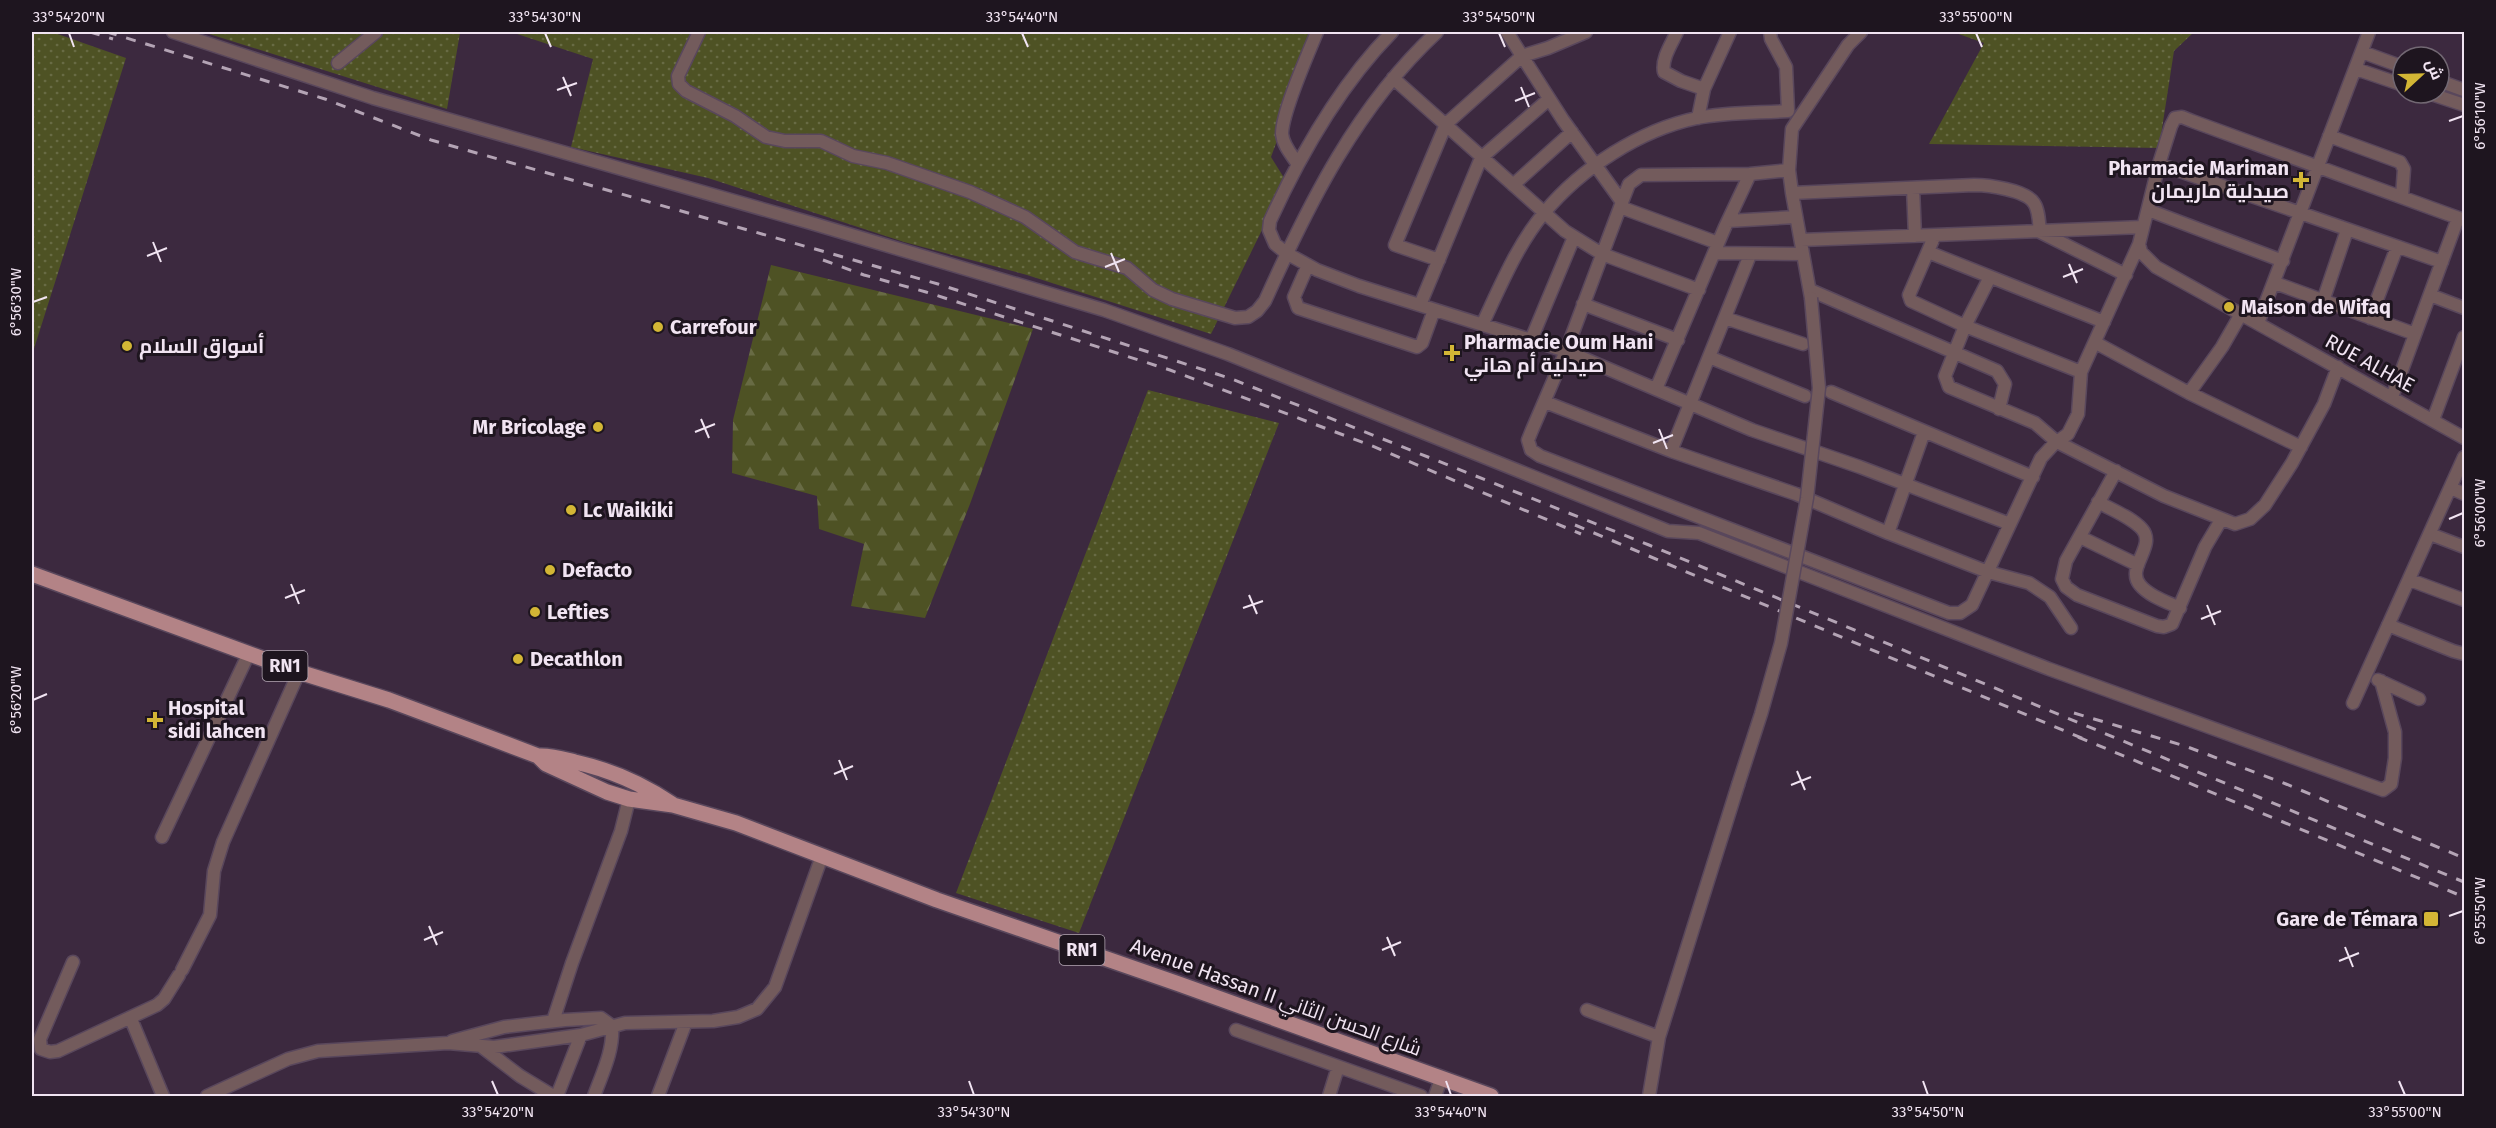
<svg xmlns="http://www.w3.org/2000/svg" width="2496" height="1128" font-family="'Fira Sans',Cairo,sans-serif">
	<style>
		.grass { fill: url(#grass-dots) }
		.forest { fill: url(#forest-firs) }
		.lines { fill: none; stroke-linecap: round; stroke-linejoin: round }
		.minor-casing { stroke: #59475c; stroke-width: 15 }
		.major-casing { stroke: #59475c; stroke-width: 18 }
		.minor { stroke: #735b5c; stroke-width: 12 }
		.major { stroke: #b38386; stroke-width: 15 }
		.rail { stroke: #b4a4b5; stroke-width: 3; stroke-dasharray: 10 10; stroke-linecap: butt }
		.minor-bridge-casing { stroke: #59475c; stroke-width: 15; stroke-linecap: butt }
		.minor-bridge { stroke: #735b5c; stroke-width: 12 }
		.ticks { fill: none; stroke: #f1e4f2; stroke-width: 2 }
		.poi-dot { fill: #d3b635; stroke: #1e151f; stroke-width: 2 }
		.labels { text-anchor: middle; stroke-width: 6; stroke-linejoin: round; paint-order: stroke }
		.shield { fill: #1e151f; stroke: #b2a6b3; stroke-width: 1.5 }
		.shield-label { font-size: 18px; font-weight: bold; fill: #f1e4f2 }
		.poi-label { font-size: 20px; font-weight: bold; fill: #f1e4f2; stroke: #1e151f; text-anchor: start }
		.street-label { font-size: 20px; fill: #f1e4f2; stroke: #1e151f }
		.neatline { fill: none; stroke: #f1e4f2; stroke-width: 2 }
		.ticks-label { font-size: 15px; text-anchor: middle; fill: #f1e4f2 }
	</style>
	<defs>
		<pattern id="grass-dots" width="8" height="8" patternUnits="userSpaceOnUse" patternTransform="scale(1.5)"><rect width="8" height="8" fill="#4e5224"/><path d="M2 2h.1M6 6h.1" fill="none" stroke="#686b44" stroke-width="1.8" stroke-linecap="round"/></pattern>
		<pattern id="forest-firs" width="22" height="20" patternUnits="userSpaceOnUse" patternTransform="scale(1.5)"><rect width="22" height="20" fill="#4e5224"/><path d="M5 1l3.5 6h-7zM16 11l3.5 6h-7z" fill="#686b44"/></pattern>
	</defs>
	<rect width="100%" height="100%" fill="#3c293f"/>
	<!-- grass -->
	<path class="grass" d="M32,32h20l74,26 -94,297z
		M203,32h1114l-46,125 15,24 -75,153 -184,-59 -123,-33 -196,-64 -137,-31 22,-88 -82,-27 -51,1 -13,76z
		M1953,32h241l-20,19 -15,97 -230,-4 55,-101z
		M1148,390l131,33 -200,510 -123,-40z"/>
	<!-- forest -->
	<path class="forest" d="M771,265l262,64 -63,175 -45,114 -74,-12 13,-62 -45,-15 -2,-33 -85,-23 1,-53z"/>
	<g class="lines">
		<!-- minor casing -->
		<g class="minor-casing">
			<path id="minor" d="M173,32l200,66 438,125 293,87 124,44 440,177 31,2 350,136 334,121 8,-6 4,-26v-26l-14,-51
				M699,32l-21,44 1,8 7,7 49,25 31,21 19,4h36l32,15 34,7 83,29 55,25 50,35 52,16 26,22 19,9 63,19 13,-1 9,-6 8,-10c44,-98 92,-195 172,-269
				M1392,32c-52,53 -91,121 -122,189l-1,9 6,14 11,9 31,17 42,16 207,65 186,79 108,37 150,57
				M1586,32l-38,16 -26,8 41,64 59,82 -56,149 -34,79 -4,10 3,10 9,6 409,157h11l12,-8 69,-147 13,-14 14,-10 10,-20 3,-42 58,-128 20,-80 12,-38 4,-8 7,-1 10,4 272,99
				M1677,32c-5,11 -16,27 -13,40l17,9 23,8
				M2362,52l41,15
				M338,63l38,-31
				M2356,69l47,16
				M1393,78l172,153 37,23 97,36
				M2439,81l25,9
				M2428,93l36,12
				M1698,118l6,-29 26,-57
				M2329,136l71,26 4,7 -2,28
				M1297,163c-6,-9 -14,-18 -15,-29 0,-22 26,-80 35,-102
				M2159,164l283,98
				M1513,185l59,-53
				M1913,188l2,48
				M1792,193l182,-8c14,0 52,5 60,18 5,7 5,20 6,29l86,43
				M1622,202l7,-18 12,-9 109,-1
				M1620,207l98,36
				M2148,210l135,51
				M1728,221l67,-4
				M1935,235l-26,60 2,6 54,25 116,46
				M1801,240l342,-13
				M2139,244l2,8 15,15 308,171
				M1928,252l176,70
				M1714,253l89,1
				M1439,260l-44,-15 51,-121 76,-68 -15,-24
				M1308,265l-14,32 4,11 119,39 5,-4 12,-33
				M1990,277l-25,49 -20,50 4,11 86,36 22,19 107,54 71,28 15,-5 15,-14 27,-42 32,-59 14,-37
				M2275,283l140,51
				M1810,290l187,81 8,13 -6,25
				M2430,295l34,13
				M1811,298l-19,-105 -3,-23 3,-41 56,-84 13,-13
				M2323,301l24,-71
				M1583,304l95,36
				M1420,305l61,-147 68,-59
				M1725,318l78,26
				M2370,318l27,-71
				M2258,323l111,-291
				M1482,325c18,-38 35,-80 62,-112 37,-45 96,-83 153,-95 29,-6 61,-5 91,-7l-2,-44 -15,-28 -1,-7
				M1531,340l43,-103
				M2096,343l93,50 112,54
				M1709,357l96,39
				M1656,389l69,-162 25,-53 39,-4
				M1831,392l202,85
				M2189,393l33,-46 19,-33
				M2392,397l66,-179
				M1545,402l126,49 125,43 92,39 100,39 41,11 21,14 21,31
				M2433,420l31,-83
				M1671,451l79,-196
				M2116,471l-50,90 -4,18 4,8 11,8 80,31 7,1 8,-3 33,-77 16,-27
				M2451,488l13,6
				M2098,502c14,8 33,15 44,27 15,17 -17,39 -2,56 9,11 27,17 40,23
				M1888,533l36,-101
				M2430,534l34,13
				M2080,537l58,28
				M2410,580l54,20
				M2388,625l65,26 11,3
				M2378,680l41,19
				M2353,703l111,-246
				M162,837l87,-184
				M73,962l-33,77 1,10 9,3 8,-1 99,-46 7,-6 15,-24
				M182,970l28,-55 4,-44 9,-29 76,-170
				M1587,1010l72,27
				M131,1019l32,77
				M553,1021l19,-58 49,-132 8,-32
				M1236,1030l185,66
				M452,1041l52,-14 61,-7 36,-2 11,8c2,24 -10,48 -18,70
				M482,1047l38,29 33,20
				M207,1096l81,-37 30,-8 130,-8 46,4 87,-12 44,-12 88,-2 25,-4 19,-8 18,-22 47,-131
				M557,1096l24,-61
				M658,1096l28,-74
				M1329,1096l9,-29
				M1435,1096l6,-17
				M1649,1096l10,-59 79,-252"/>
		</g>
		<!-- major casing -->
		<g class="major-casing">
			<path id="major" d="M32,574l267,98 90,28 91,34 58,22 8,8 61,28 22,7 44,6 63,18 201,77 242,84 312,112
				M538,756c13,-1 25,3 37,6 36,8 66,21 97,42"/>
		</g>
		<!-- minor -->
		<use href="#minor" class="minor"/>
		<!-- major -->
		<use href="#major" class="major"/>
		<!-- rail -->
		<path class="rail" d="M90,32l23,7
			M107,32l218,67 106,41 507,144 294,95 417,166 815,337
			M823,260l41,15 62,17 244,78 200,75 211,89
			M1575,525l509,214
			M2074,713l111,33 101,38 178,74
			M2078,737l386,160"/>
		<!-- minor-bridge casing -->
		<g class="minor-bridge-casing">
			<path id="minor-bridge" d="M1738,785l23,-71 20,-71 26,-145 12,-110 -8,-90"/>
		</g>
		<!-- minor-bridge -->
		<use href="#minor-bridge" class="minor-bridge"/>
	</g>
	<!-- ticks -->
	<path class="ticks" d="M69,33l5,14M545,33l6,14M1022,33l6,14M1499,33l6,14M1976,33l6,14M563,77l8,19M1521,87l8,20M557,90l20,-7M1515,101l20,-8M2449,121l14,-5M153,242l8,20M1111,253l8,19M147,256l20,-8M2069,264l8,19M1105,267l20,-8M2063,277l20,-8M33,302l14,-5M701,419l8,19M1659,429l8,20M695,432l20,-8M1653,443l20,-8M2449,519l14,-6M291,584l8,20M1249,595l8,19M285,598l20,-8M2207,605l8,20M1243,608l20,-7M2201,619l20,-8M33,700l14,-6M839,760l8,20M1797,771l8,19M834,774l19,-8M1791,785l20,-8M2449,916l14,-5M429,926l8,19M1387,937l8,19M424,940l19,-8M2345,947l8,20M1382,950l19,-8M2339,961l20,-8M492,1081l6,14M969,1081l5,14M1446,1081l5,14M1923,1081l5,14M2399,1081l6,14"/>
	<!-- markers -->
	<g class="poi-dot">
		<path d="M2298 171h6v6h6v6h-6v6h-6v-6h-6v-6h6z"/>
		<circle cx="2229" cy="307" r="6"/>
		<circle cx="658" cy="327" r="6"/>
		<circle cx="127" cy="346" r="6"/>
		<path d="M1449 344h6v6h6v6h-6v6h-6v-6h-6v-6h6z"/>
		<circle cx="598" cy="427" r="6"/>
		<circle cx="571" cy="510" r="6"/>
		<circle cx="550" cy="570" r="6"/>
		<circle cx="535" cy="612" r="6"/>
		<circle cx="518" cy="659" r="6"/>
		<path d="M152 711h6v6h6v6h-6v6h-6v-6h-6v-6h6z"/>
		<rect x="2423" y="911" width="16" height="16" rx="3"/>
	</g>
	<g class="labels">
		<!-- shield labels -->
		<g class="shield">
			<rect x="262.5" y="651" width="45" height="30" rx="4.5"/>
			<rect x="1059.5" y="935" width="45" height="30" rx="4.5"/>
		</g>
		<g class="shield-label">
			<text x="285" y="672">RN1</text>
			<text x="1082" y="956">RN1</text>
		</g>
		<!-- poi labels -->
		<g class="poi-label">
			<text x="2289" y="175" text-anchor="end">Pharmacie Mariman<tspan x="2289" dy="23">صيدلية ماريمان</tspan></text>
			<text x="2241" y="314">Maison de Wifaq</text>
			<text x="670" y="334">Carrefour</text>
			<text x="1464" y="349">Pharmacie Oum Hani<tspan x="1464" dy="23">صيدلية أم هاني</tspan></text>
			<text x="139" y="353">أسواق السلام</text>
			<text x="586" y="434" text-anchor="end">Mr Bricolage</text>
			<text x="583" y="517">Lc Waikiki</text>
			<text x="562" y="577">Defacto</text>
			<text x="547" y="619">Lefties</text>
			<text x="530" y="666">Decathlon</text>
			<text x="168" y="715">Hospital<tspan x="168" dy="23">sidi lahcen</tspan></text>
			<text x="2418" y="926" text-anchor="end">Gare de Témara</text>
		</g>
		<!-- street labels -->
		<g class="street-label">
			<text transform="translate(2370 363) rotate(29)" y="7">RUE ALHAE</text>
			<text transform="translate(1276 997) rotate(20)" y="7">Avenue Hassan II شارع الحسن الثاني</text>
		</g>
	</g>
	<!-- border -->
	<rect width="2496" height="1128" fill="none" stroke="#1e151f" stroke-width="66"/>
	<!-- north arrow -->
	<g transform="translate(2421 75) rotate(68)"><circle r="28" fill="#1e151f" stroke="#726873" stroke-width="1.5"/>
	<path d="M0-4.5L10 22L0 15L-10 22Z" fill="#d3b635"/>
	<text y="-9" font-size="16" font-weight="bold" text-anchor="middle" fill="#f1e4f2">ش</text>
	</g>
	<rect x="33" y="33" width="2430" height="1062" class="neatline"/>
	<g class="ticks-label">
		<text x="69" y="22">33°54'20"N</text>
		<text x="545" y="22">33°54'30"N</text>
		<text x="1022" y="22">33°54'40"N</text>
		<text x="1499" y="22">33°54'50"N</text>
		<text x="1976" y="22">33°55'00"N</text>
		<text transform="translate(2480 116) rotate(-90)" y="5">6°56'10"W</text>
		<text transform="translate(16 302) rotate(-90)" y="5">6°56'30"W</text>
		<text transform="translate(2480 513) rotate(-90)" y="5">6°56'00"W</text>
		<text transform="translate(16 700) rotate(-90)" y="5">6°56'20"W</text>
		<text transform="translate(2480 911) rotate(-90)" y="5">6°55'50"W</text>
		<text x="498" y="1117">33°54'20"N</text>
		<text x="974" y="1117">33°54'30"N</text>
		<text x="1451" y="1117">33°54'40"N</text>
		<text x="1928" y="1117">33°54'50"N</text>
		<text x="2405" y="1117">33°55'00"N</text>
	</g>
</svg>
